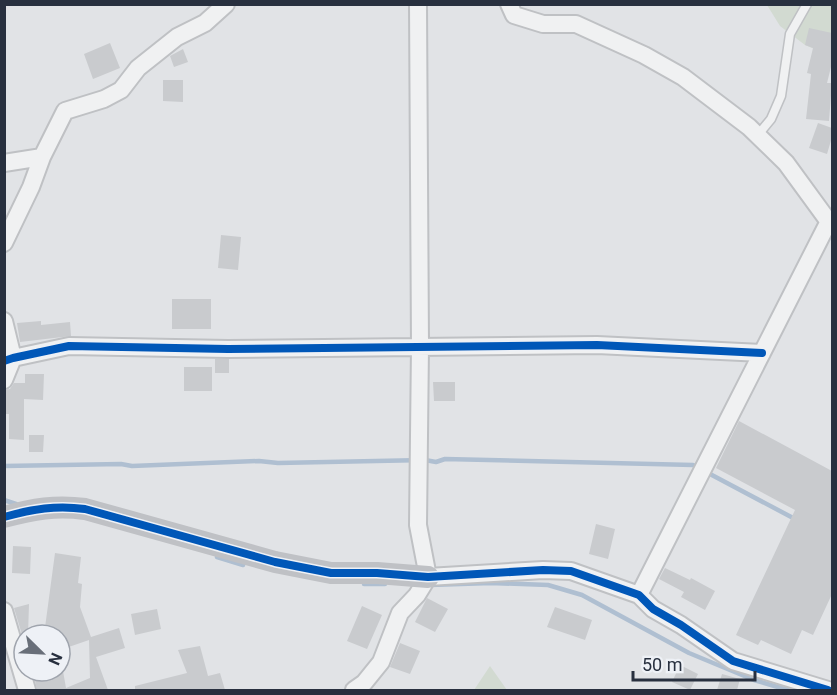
<svg xmlns="http://www.w3.org/2000/svg" width="837" height="695" font-family="Roboto,sans-serif">
	<style>
		.green { fill: #d2dad1 }
		.lines { fill: none; stroke-linecap: round; stroke-linejoin: round }
		.stream { stroke: #afbfd1; stroke-width: 4.5 }
		.building { fill: #c9cbce }
		.lane-casing { stroke: #bfc1c4; stroke-width: 11 }
		.street-casing { stroke: #bfc1c4; stroke-width: 20 }
		.lane { stroke: #f0f1f2; stroke-width: 8 }
		.street { stroke: #f0f1f2; stroke-width: 16 }
		.secondary { stroke: #bfc1c5; stroke-width: 22 }
		.cycleway-casing { stroke: #eef1f6; stroke-width: 11 }
		.cycleway { stroke: #0057b8; stroke-width: 8 }
	</style>
	<rect width="100%" height="100%" fill="#e1e3e6"/>
	<!-- green -->
	<path class="green" d="M767,5h65v60l-15,-15 -12,-5 -25,-19z
		M490,666l17,24h-33z"/>
	<g class="lines">
		<!-- stream -->
		<path class="stream" d="M4,466l117,-2 11,2 127,-5 19,2 147,-3 11,2 9,-3 248,6 102,54
			M4,500l12,4
			M217,557l26,8
			M364,584h21
			M430,585l61,-2 57,2 34,10 107,58 65,27 34,10"/>
	</g>
	<!-- building -->
	<path class="building" d="M809,28l23,5v30l-5,20h5l-3,38 -23,-2 5,-45 -4,-1 6,-25 -8,-3z
		M110,43l10,25 -27,11 -9,-25z
		M183,49l5,13 -14,5 -4,-11z
		M163,80h20v22l-20,-1z
		M818,123l14,5v9l-5,17 -18,-6z
		M221,235l20,2 -3,33 -20,-2z
		M172,299h39v30h-39z
		M41,321v4l29,-3 1,14 -51,6 -3,-19z
		M215,359h14v14h-14z
		M184,367h28v24h-28z
		M25,374h19l-1,26 -19,-1v41l-15,-1v-25h-5v-24l6,-1 4,-6h11z
		M433,382h22v19h-21z
		M739,421l93,50v123l-19,41 -11,-5 -11,24 -30,-14 -3,5 -22,-10 59,-125 -79,-42z
		M29,435h15l-1,17h-14z
		M596,524l19,5 -7,30 -19,-5z
		M13,546l18,1 -1,27 -18,-1z
		M55,553l26,4 -3,26 4,1 -2,23 11,30 28,-9 6,20 -29,9 12,33h-71l-4,-19h30l3,17 24,-10 -1,-38 -29,10v-15h-16z
		M665,568l25,12 1,-2 24,13 -10,19 -24,-13 3,-5 -25,-13z
		M427,598l21,11 -13,23 -20,-10z
		M29,604l-1,31h-4l-1,3 -9,-30z
		M362,606l20,9 -15,34 -20,-8z
		M555,607l37,13 -7,20 -38,-13z
		M157,609l4,20 -26,6 -4,-21z
		M400,643l20,8 -10,23 -20,-7z
		M200,646l8,30 12,-3 5,17h-90v-4l52,-13 -9,-23z
		M680,665l18,9 -8,16 -18,-8z
		M722,674l18,5 -3,11h-20z"/>
	<g class="lines">
		<!-- lane casing -->
		<g class="lane-casing">
			<path id="lane" d="M757,136l14,-17 10,-23 9,-62 17,-30"/>
		</g>
		<!-- street casing -->
		<g class="street-casing">
			<path id="street" d="M509,4l5,11 29,9h33l68,31 39,22 66,50 37,36 46,63
				M4,163l38,-6
				M4,243l27,-56 11,-30 23,-46 39,-12 17,-9 17,-22 39,-31 28,-14 21,-19
				M4,321l9,37 -9,22
				M4,361l9,-3 56,-12 159,3 369,-4 165,8
				M428,577l115,-7 28,1 68,24 14,14 28,16 52,36 95,29
				M639,595l189,-372
				M4,611l23,79
				M354,690l10,-7 17,-21 19,-49 17,-18 11,-18 -10,-52 2,-179 -2,-342"/>
		</g>
		<!-- lane -->
		<use href="#lane" class="lane"/>
		<!-- street -->
		<use href="#street" class="street"/>
		<!-- secondary -->
		<path class="secondary" d="M4,517c29,-8 52,-12 81,-8l190,53 56,11h46l51,4"/>
		<!-- cycleway casing -->
		<g class="cycleway-casing">
			<path id="cycleway" d="M4,361l9,-3 56,-12 159,3 369,-4 165,8
				M4,517c29,-8 52,-12 81,-8l190,53 56,11h46l51,4 115,-7 28,1 68,24 14,14 28,16 52,36 95,29"/>
		</g>
		<!-- cycleway -->
		<use href="#cycleway" class="cycleway"/>
	</g>
	<!-- border -->
	<rect width="837" height="695" fill="none" stroke="#28303f" stroke-width="12"/>
	<!-- north arrow -->
	<g transform="translate(42 653) rotate(114)"><circle r="28" fill="#eef1f6" stroke="#9fa4ad" stroke-width="1.5"/>
	<path d="M0-4.5L10 22L0 15L-10 22Z" fill="#696f79"/>
	<text y="-9" font-size="16" font-weight="bold" text-anchor="middle" fill="#28303f">N</text>
	</g>
	<!-- scale -->
	<path d="M633 671v9h122v-9" fill="none" stroke="#28303f" stroke-width="3"/>
	<text x="642" y="671" font-size="18" fill="#28303f" stroke="#eef1f6" stroke-width="4.5" paint-order="stroke">50 m</text>
</svg>
